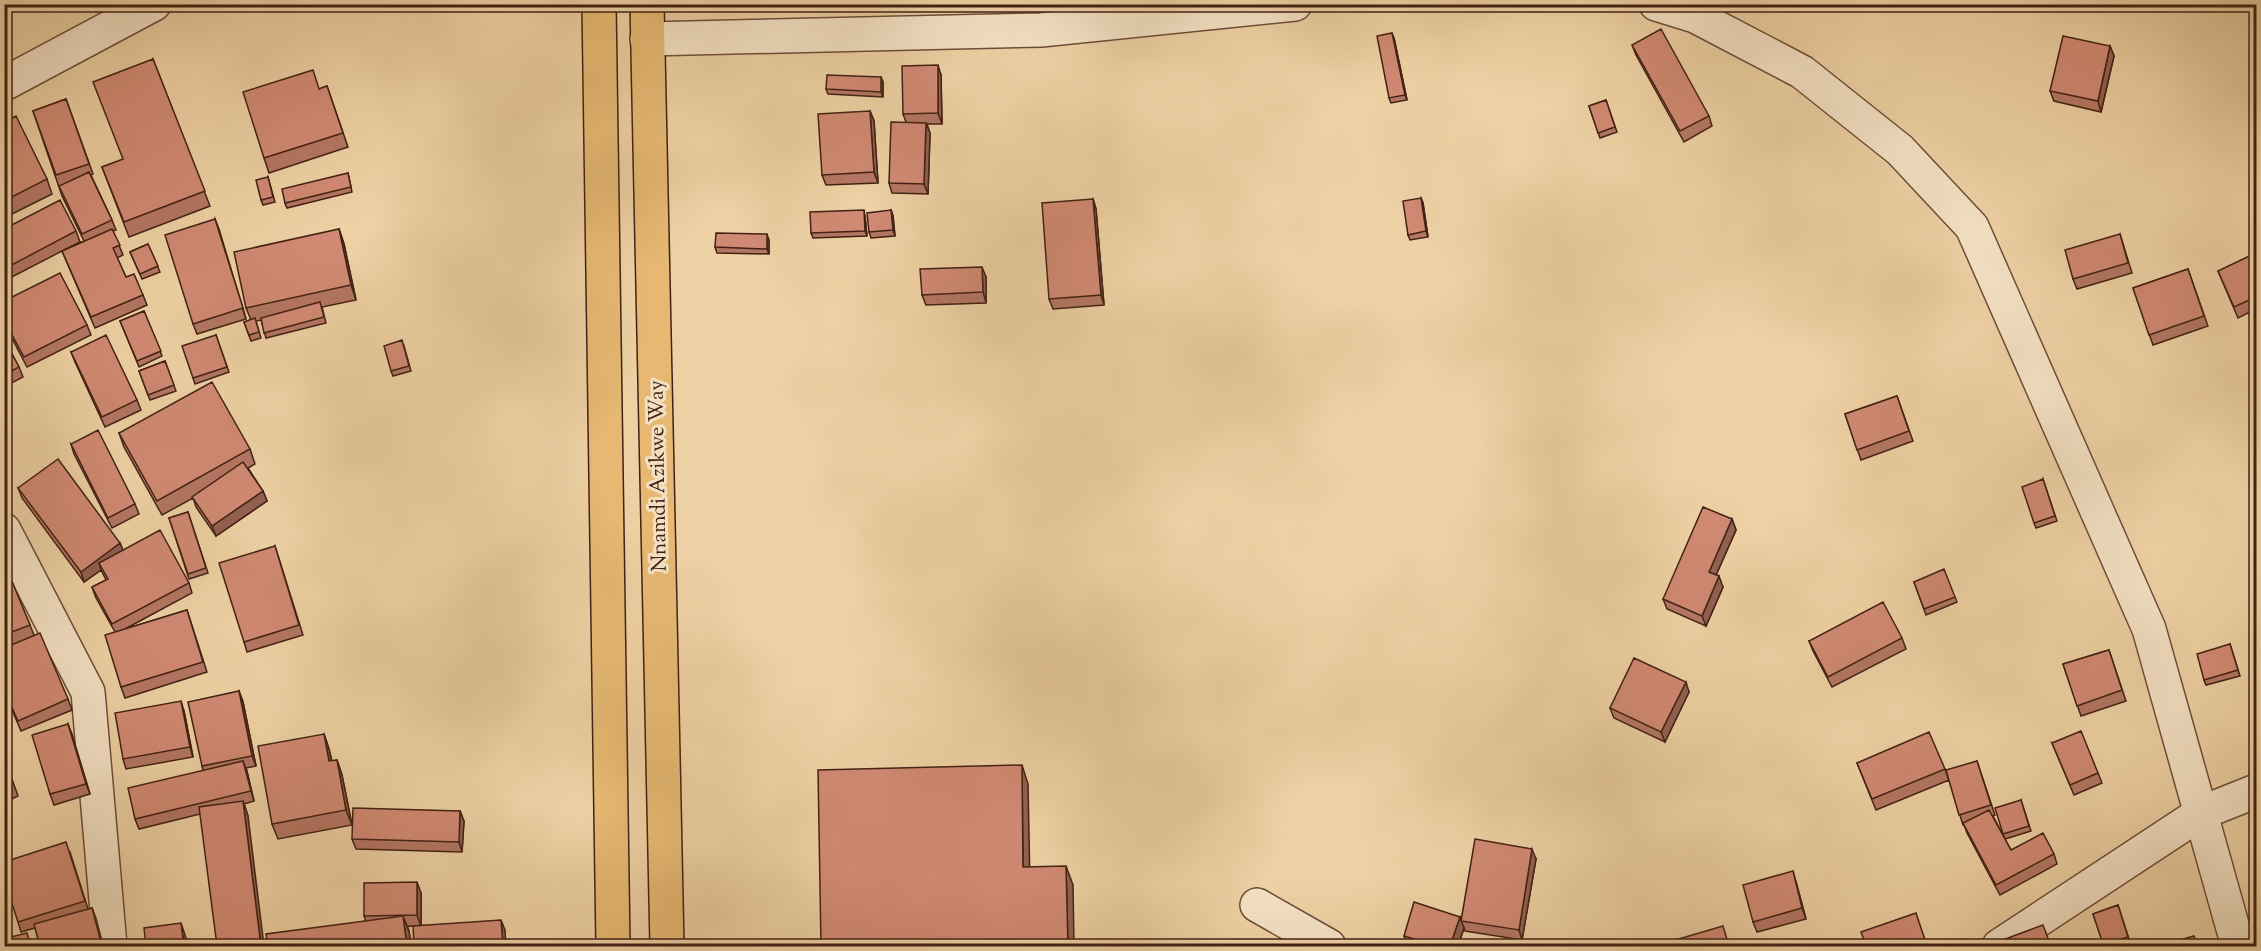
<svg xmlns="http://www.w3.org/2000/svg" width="2261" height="951" font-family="'Sorts Mill Goudy',serif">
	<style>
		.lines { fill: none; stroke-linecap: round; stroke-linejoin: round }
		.minor-casing { stroke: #6e4d38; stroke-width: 36 }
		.trunk-casing { stroke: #432114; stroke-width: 36 }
		.minor { stroke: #f3e0c3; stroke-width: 33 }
		.trunk { stroke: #e6b872; stroke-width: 33 }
		.wall { fill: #b37663; stroke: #432114; stroke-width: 1.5 }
		.shaded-wall { fill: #926050; stroke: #432114; stroke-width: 1.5 }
		.building { fill: #d08973; stroke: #432114; stroke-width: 1.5 }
		.labels { text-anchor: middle; stroke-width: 6; stroke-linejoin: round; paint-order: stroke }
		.street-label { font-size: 21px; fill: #432114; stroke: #f3e0c3 }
	</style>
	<rect width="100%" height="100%" fill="#edd0a3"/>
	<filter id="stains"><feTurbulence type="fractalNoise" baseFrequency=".00333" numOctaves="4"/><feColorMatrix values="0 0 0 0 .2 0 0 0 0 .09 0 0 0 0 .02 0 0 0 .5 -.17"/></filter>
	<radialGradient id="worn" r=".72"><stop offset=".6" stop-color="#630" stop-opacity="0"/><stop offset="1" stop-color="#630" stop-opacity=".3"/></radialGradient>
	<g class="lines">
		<!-- minor casing -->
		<g class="minor-casing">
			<path id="minor" d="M1656,4l39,12 107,56 98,78 72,77 177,402 89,317
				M647,39l394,-9 254,-26
				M4,84l150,-80
				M4,530l84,162 22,254
				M1257,905l72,41
				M1999,946l202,-133 55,-22"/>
		</g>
		<!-- trunk casing -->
		<g class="trunk-casing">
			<path id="trunk" d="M599,4l14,942
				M647,4l20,942"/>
		</g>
		<!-- minor -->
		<use href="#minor" class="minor"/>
		<!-- trunk -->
		<use href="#trunk" class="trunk"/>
	</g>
	<!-- wall -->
	<path class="wall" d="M1394,38l13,62 -16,3 -2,-5z
		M1632,45l77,71 3,10 -28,16 -48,-87z
		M2110,46l4,10 -13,56 -47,-11 -4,-10z
		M153,59l57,147 -81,31 -27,-70 20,-7z
		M941,75l1,49h-15l3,9 -2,61 -36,-1 -3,-10 17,-61 -3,-8z
		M881,77l2,5v15l-55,-3 -2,-5z
		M327,86l21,61 -79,26 -5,-15 55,-69z
		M66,99l27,75 -2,1 21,45 4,10 -3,1 10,24 -6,3 9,19 17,18 4,10 -52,23 -33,-77 -58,30v-52l72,2 4,11 -16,8 20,-9 -22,-45 -29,-85z
		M1606,100l11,32 -17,6 -11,-32z
		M870,111l4,10 4,62 -52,2 -4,-10z
		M4,122l43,57 5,15 -48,24z
		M2256,127v19l-2,-3 -4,-11z
		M348,173l4,19 -65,16 -2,-5z
		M268,177l7,25 -12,3 -2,-5z
		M1421,198l2,5 5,34 -18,3 -2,-5z
		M1093,199l3,10 8,96 -51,4 -4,-10z
		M891,210l2,6 2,20 -24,2 -2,-6z
		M865,216l2,20 -54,2 -2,-5z
		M215,219l31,100 -49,15 -4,-10z
		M339,229l5,15 12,56 -34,7 4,16 -60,15 -5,-18 -5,1 5,17 -10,3 -7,-19 7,-2 -5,-12z
		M2120,234l12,39 -55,16 -4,-10z
		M769,240v14l-52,-1 -2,-6z
		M148,244l12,28 -18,7 -12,-27z
		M2256,253v56l-18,9 -20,-47z
		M2188,269l20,57 -55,19 -20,-57z
		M986,277v26l-60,2 -4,-10z
		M4,301l83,24 4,10 -64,32 -23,-44z
		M144,311l18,45 -23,11 -19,-46z
		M216,335l13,37 -34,12 -2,-6z
		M4,339l15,28 4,10 -19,10z
		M404,346l7,25 -18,5 -2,-5z
		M71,352l66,48 4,10 -36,17 -30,-65z
		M165,361l11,30 -26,9 -11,-29z
		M1897,396l16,45 -52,19 -16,-46z
		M119,433l131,16 5,15 -7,4 15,23 4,10 -51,35 -20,-29 -3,-9 -31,17 -38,-68z
		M71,444l64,60 4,10 -27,14 -38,-74z
		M2043,479l14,42 -21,7 -2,-5z
		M18,488l102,55 3,7 66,33 3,10 -67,36 62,-19 20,62 -82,26 -4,-11 -6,-55 -19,-34 -4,-11 14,-7 -5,-10 -17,12 -62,-84z
		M188,512l20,61 -19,6 -20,-61z
		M1732,519l4,11 -20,45 7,12 -17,39 -39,-17 -4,-10z
		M275,546l28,89 -56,17 -3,-10z
		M4,562l30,73 34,64 4,11 -51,21 -17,-40z
		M1914,582l41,15 2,5 -31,13z
		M1902,638l4,11 -74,38 -19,-36 -4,-10z
		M2230,644l10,32 -34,9 -2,-5z
		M2109,650l17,51 -45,15 -18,-52z
		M239,691l4,11 13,64 -10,2 8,33 -10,3 4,12 -48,-2 -61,15 -4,-10 68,-49 -1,-4z
		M1689,692l-24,50 -51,-24 -4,-10z
		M184,711l9,46 -67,12 -3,-10z
		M68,724l22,70 -36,11 -4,-11z
		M324,734l5,15 3,12 5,-1 5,15 10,50 -74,14 -6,-15z
		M2052,743l46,30 4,10 -28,12z
		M1977,761l18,54 -2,1 18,34 43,4 3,10 -57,31 -33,-62 -3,-8h-1l-14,-45 -73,30 -19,-47 88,6 3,9z
		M4,764l9,18 5,14 -14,7z
		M2021,800l10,31 -26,8 -2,-5z
		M460,811l4,10 -2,31 -106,-3 -4,-10z
		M70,852l18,57 4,-1 4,11 7,27h-63l-5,-18 -14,4 -3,-10z
		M1536,859l-14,81 -57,-9 -1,-3 -6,18h-51l-3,-10 56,-19 1,3z
		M1796,882l10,37 -49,13 -4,-10z
		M421,893v33l84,4 -98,-4 2,5 2,15h-143l98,-25 -2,-5z
		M2118,905l12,37 -14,4h-12l-11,-32z"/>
	<!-- shaded-wall -->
	<path class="shaded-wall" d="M1392,33l2,5 13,62 -2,-5z
		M2110,46l4,10 -13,56 -3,-11z
		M938,65l3,10 1,49 -4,-11z
		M881,77l2,5v15l-2,-5z
		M870,111l4,10 4,62 -4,-11z
		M926,123l4,10 -2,61 -4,-10z
		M1421,198l2,5 5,34 -2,-6z
		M1093,199l3,10 8,96 -3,-10z
		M864,210l1,6 2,20 -2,-5z
		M891,210l2,6 2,20 -2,-6z
		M215,219l4,10 27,90 -3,-11z
		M339,229l5,15 12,56 -5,-15z
		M767,234l2,6v14l-2,-5z
		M982,267l4,10v26l-3,-11z
		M263,491l4,10 -51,35 -4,-10z
		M1732,519l4,11 -23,52 -4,-10z
		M120,543l4,10 -25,10 2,7 -17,12 -3,-10z
		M1719,576l4,11 -17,39 -4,-10z
		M1686,682l3,10 -24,50 -4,-10z
		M239,691l4,11 13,64 -4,-10z
		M181,701l3,10 9,46 -3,-10z
		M68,724l4,10 18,60 -4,-10z
		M324,734l5,15 6,27 -6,-15z
		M337,760l5,15 10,50 -6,-15z
		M243,761l4,10 7,30 -3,-10z
		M1022,765l6,19 2,101 -7,-18z
		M243,801l5,15 16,130h-3z
		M460,811l4,10 -2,31 -3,-10z
		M1532,849l4,10 -14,81 -3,-10z
		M1066,866l7,19 1,61h-6z
		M1793,871l3,11 10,37 -4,-11z
		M417,882l4,11v33l-4,-11z
		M92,908l4,11 7,27h-1z
		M403,916l6,15 2,15h-4z
		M1460,917l4,11 -6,18h-8z
		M501,920l4,10 1,16h-3z
		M181,923l5,15 1,8h-3z"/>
	<!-- building -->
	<path class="building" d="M1661,29l48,87 -29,15 -48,-86z
		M1392,33l13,62 -16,3 -12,-62z
		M2063,36l47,10 -12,55 -48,-10z
		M153,59l52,132 -81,31 -22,-55 21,-8 -30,-77z
		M938,65v48l-35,1 -1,-48z
		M313,70l6,19 8,-3 16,47 -79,25 -21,-66z
		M827,75l54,2v15l-55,-3z
		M66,99l23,65 -33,11 -23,-64z
		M1606,100l9,27 -17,6 -9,-27z
		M870,111l4,61 -52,3 -4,-61z
		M16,116l31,63 -43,22v-79z
		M891,122l35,1 -2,61 -35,-1z
		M2256,127v12l-6,-7z
		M89,172l23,48 -30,14 -23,-48z
		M348,173l3,14 -66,16 -3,-14z
		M268,177l5,20 -12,3 -5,-20z
		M1421,198l5,33 -18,4 -5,-34z
		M1093,199l8,96 -52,4 -7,-96z
		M60,200l16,31 -72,38v-40z
		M864,210l1,21 -54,2 -1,-21z
		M891,210l2,20 -24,2 -2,-19z
		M215,219l28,89 -50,16 -28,-89z
		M112,229l8,16 -7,3 13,29 8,-3 9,21 -52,22 -29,-66z
		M339,229l12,56 -105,23 -12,-56z
		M716,233l51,1v15l-52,-2z
		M2120,234l8,29 -55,16 -8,-29z
		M148,244l10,22 -18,8 -10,-22z
		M2256,253v44l-22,10 -16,-36z
		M982,267l1,25 -61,3 -2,-26z
		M2188,269l16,47 -55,19 -16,-47z
		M60,273l27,52 -63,32 -20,-37v-19z
		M320,302l4,15 -60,16 -3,-15z
		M144,311l17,40 -24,10 -17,-40z
		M255,318l4,14 -10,3 -5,-13z
		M106,335l31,65 -35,17 -31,-65z
		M216,335l11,32 -34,11 -11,-32z
		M4,339l15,28 -15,8z
		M402,340l7,26 -18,5 -7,-25z
		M165,361l9,24 -26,10 -9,-24z
		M212,382l38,67 -93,52 -38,-68z
		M1897,396l12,35 -52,19 -12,-36z
		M98,430l37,74 -27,14 -37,-74z
		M58,459l62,84 -39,29 -63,-84z
		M243,462l20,29 -51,35 -20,-29z
		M2043,479l12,37 -21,7 -12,-36z
		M1703,507l29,12 -23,53 10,4 -17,40 -39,-17z
		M188,512l18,56 -18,6 -19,-56z
		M160,530l29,53 -77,41 -20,-37 16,-8 -9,-16z
		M275,546l24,79 -55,17 -25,-79z
		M4,562l26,63 -26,10z
		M1944,569l11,28 -31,12 -10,-27z
		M2256,580v13l-3,-12z
		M1883,602l19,36 -74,39 -19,-36z
		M187,610l16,52 -82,25 -16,-52z
		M40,633l28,66 -50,22 -14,-31v-42z
		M2230,644l8,26 -34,10 -7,-26z
		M2109,650l13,40 -45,16 -14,-42z
		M1634,658l52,24 -25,50 -51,-24z
		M239,691l13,65 -50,10 -14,-64z
		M181,701l9,46 -67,12 -8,-46z
		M68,724l18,60 -36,10 -18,-59z
		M2081,731l17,42 -28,12 -18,-42z
		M1929,732l16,37 -73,30 -15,-36z
		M324,734l5,27 8,-1 9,50 -74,14 -14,-78z
		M243,761l8,30 -116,28 -7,-31z
		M1977,761l14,44 -32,10 -13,-45z
		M4,764l9,18 -9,3z
		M1022,765l1,102 43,-1 2,80h-247l-3,-176z
		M2021,800l8,26 -26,8 -8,-26z
		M243,801l18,145h-44l-18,-139z
		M353,808l107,3 -1,31 -107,-3z
		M1989,810l22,40 32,-17 11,21 -58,31 -33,-62z
		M1475,839l57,10 -13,81 -58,-9z
		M66,842l19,59 -67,21 -14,-43v-17z
		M1793,871l9,37 -49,14 -10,-37z
		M417,882v33l-53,1v-33z
		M1414,902l46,15 -10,29h-12l-34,-10z
		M2118,905l10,32 -25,7 -10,-30z
		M92,908l10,38h-62l-6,-22z
		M1916,913l11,33h-61l-5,-14z
		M403,916l4,30h-139l-2,-12z
		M501,920l2,26h-89l-1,-20z
		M181,923l3,23h-38l-2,-18z
		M2043,925l8,21h-62v-1z
		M1723,926l6,20h-63l-1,-3z
		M27,933l4,13h-22l-2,-8z
		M2194,936l4,10h-39z
		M1836,940l2,6h-26z
		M1245,942l27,4h-28z"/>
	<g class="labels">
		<!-- street labels -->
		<g class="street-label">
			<text transform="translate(657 476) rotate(-91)" y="7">Nnamdi Azikwe Way</text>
		</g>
	</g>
	<!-- margin -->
	<rect width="2261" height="951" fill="none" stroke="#edd0a3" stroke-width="24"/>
	<rect x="6" y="6" width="2249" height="939" fill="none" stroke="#432114" stroke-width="3"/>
	<rect x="12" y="12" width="2237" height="927" fill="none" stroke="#432114" stroke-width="1.5"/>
	<rect width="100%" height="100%" filter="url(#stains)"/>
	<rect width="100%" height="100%" fill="url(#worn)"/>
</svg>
